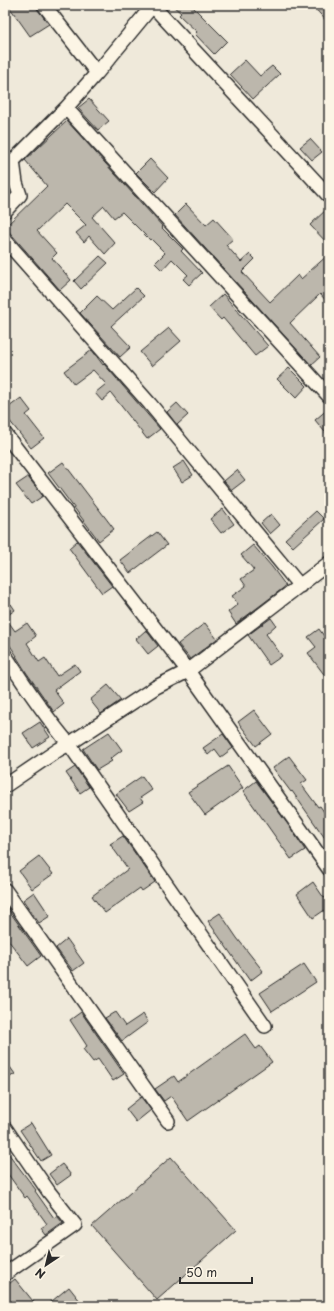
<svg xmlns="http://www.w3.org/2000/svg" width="334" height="1311" font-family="'Playpen Sans',sans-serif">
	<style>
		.building { fill: #bcb7ac; stroke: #2b2b2b }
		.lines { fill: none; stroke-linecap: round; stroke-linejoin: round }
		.minor-casing { stroke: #2b2b2b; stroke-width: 16 }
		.minor { stroke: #fcf5e5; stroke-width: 13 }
	</style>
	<rect width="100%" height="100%" fill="#efe9da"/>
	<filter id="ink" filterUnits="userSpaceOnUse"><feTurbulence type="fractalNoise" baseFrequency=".025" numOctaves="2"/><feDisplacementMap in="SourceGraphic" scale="8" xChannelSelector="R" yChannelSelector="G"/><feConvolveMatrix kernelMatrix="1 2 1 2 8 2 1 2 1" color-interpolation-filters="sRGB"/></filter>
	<g filter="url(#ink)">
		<!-- building -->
		<path class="building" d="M8,5h26l15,19 -19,12z
			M172,5h19l36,36 -13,13 -19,-20 2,-2 -18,-17 2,-2z
			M312,5h17v19z
			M245,60l15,16 12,-10 8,8 -27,25 -23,-25z
			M89,99l20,22 -11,9 -20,-22z
			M67,121l96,106 -1,1 21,21 -2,2 21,22 -13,12 -6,-6 5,-4 -16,-16 -10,11 -7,-7 10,-10 -14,-14 -1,1 -28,-28 -8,6 -10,-12 -12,11 23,26 -10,11 -16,-18 -5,6 -8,-9 10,-8 -21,-21 -28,27 20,22 -5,5 19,22 -11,10 -55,-63 42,-41 -22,-26z
			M310,139l12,13 -10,8 -12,-13z
			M150,159l18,19 -13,14 -19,-19z
			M186,204l20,21 8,-7 19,21 -7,6 15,17 9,-8 5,5 -13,13 28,30 28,-27 3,4 28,-25v50l-9,-10 -30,29 30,34 -9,8 -136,-150z
			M329,207v38l-19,-20z
			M100,256l8,7 -27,26 -7,-8z
			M136,288l8,8 -33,30 20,21 -11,10 -40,-44 17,-17 15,14z
			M223,294l45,52 -13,10 -32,-38 -2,2 -12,-13z
			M169,328l12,13 -29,25 -12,-14z
			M92,350l11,15 1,-1 56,65 -13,10 -36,-46 -9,8 -7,-8 11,-9 -13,-14 -19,14 -10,-13z
			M289,368l18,18 -11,12 -19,-19z
			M21,398l10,13 -5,4 18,23 -13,10 -26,-33v-5z
			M177,403l11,12 -11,10 -10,-13z
			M329,408v29l-14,-17z
			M184,461l9,14 -11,7 -9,-14z
			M63,462l51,67 -15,12 -51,-68z
			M237,470l8,10 -13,10 -8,-9z
			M28,477l15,19 -12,8 -15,-19z
			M223,509l11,15 -13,9 -11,-14z
			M316,511l8,8 -31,28 -8,-8z
			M271,514l9,11 -10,9 -9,-11z
			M157,532l10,13 -37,28 -10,-13z
			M77,541l35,45 -10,7 -33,-45z
			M253,545l19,22 14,19 -50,38 -8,-12 10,-8 -6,-8 14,-10 -5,-7 13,-9 -13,-15z
			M11,604l4,6 -10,7 10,14 12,-8 9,13 -9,7 12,19 6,-4 12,18 18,-12 5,7 -26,19 10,14 -10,8 -28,-40 -10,-16h1l-12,-18v-30z
			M271,618l5,7 -10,9 16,22 -13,9 -21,-30z
			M205,623l12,16 -27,20 -12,-15z
			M319,629l10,14v38l-21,-28 8,-6 -8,-10z
			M146,630l12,16 -10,8 -12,-15z
			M108,685l13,15 -20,14 -11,-14z
			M254,710l18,24 -16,12 -18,-24z
			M40,722l10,15 -17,11 -10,-15z
			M109,732l13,18 -12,9 2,2 -15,9 -14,-21z
			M223,734l10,14 -12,9 -6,-8 -7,6 -5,-7z
			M289,756l18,24 -6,4 17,23 2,-1 9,13v25l-37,-53 -1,1 -18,-24z
			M228,766l15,22 -38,27 -17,-23z
			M75,767l14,20 -9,6 -14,-20z
			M142,776l10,14 -12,8 3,4 -14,9 -13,-17z
			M256,781l34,46 15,23 -14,9 -48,-68z
			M123,836l32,46 -13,9 -2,-3 -35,25 -13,-17 36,-27 -18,-25z
			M39,856l14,18 -21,15 -13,-18z
			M313,882l11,16 5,-3v12l-16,11 -16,-24z
			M34,892l16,24 -11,7 -16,-23z
			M5,905l36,51 -13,10 -23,-30z
			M220,913l17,25 26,33 -13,10 -42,-60z
			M67,939l17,24 -11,8 -17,-23z
			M304,964l12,18 -44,29 -12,-18z
			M81,1012l43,62 -11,7 -15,-22 -5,3 -10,-13 4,-3 -17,-26z
			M115,1012l10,14 18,-12 5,8 -26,19 -17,-23z
			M245,1034l11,15 4,-3 12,16 -84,59 -17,-25 -7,5 -9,-12 19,-13 4,6z
			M5,1060l10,14 -10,6z
			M141,1097l10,13 -15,12 -10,-13z
			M31,1123l20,32 -10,6 -21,-31z
			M5,1149l31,41 -1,1 19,27 3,-2 6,7 -17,12 -5,-7 6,-4 -20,-28 -2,2 -20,-28z
			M171,1157l65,73 -79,70 -65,-74z
			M62,1164l9,11 -14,10 -8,-11z
			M15,1279l22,27h-32v-19z
			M69,1287l15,19h-38z"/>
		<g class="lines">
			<!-- minor casing -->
			<g class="minor-casing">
				<path id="minor" d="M44,5l53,68
					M152,5l177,191
					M153,5l-56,68 -31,35 263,288
					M5,211l15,-16 -4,-12 -3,-22 53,-53
					M5,240l145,164 150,182
					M5,434l183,237 141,198
					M5,655c20,31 40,61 64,89l196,282
					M5,786l53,-36 11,-6 87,-57 32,-16 141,-108
					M5,890l163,231
					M5,1128l44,64 26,33 -70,49"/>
			</g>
			<!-- minor -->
			<use href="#minor" class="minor"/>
		</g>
	</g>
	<!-- margin -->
	<rect width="334" height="1311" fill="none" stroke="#fcf5e5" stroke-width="20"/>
	<rect x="10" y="10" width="314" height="1291" fill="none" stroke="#2b2b2b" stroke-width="1.5" filter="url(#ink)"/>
	<!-- north arrow -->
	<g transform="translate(46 1265) rotate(215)" stroke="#fcf5e5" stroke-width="3" paint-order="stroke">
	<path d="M0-3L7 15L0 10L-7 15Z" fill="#2b2b2b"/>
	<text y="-6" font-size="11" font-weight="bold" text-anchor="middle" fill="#2b2b2b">N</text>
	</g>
	<!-- scale -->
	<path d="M180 1277v6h72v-6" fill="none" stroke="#2b2b2b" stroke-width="2"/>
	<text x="186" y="1277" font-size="12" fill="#2b2b2b" stroke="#fcf5e5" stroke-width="3" paint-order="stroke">50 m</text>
</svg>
